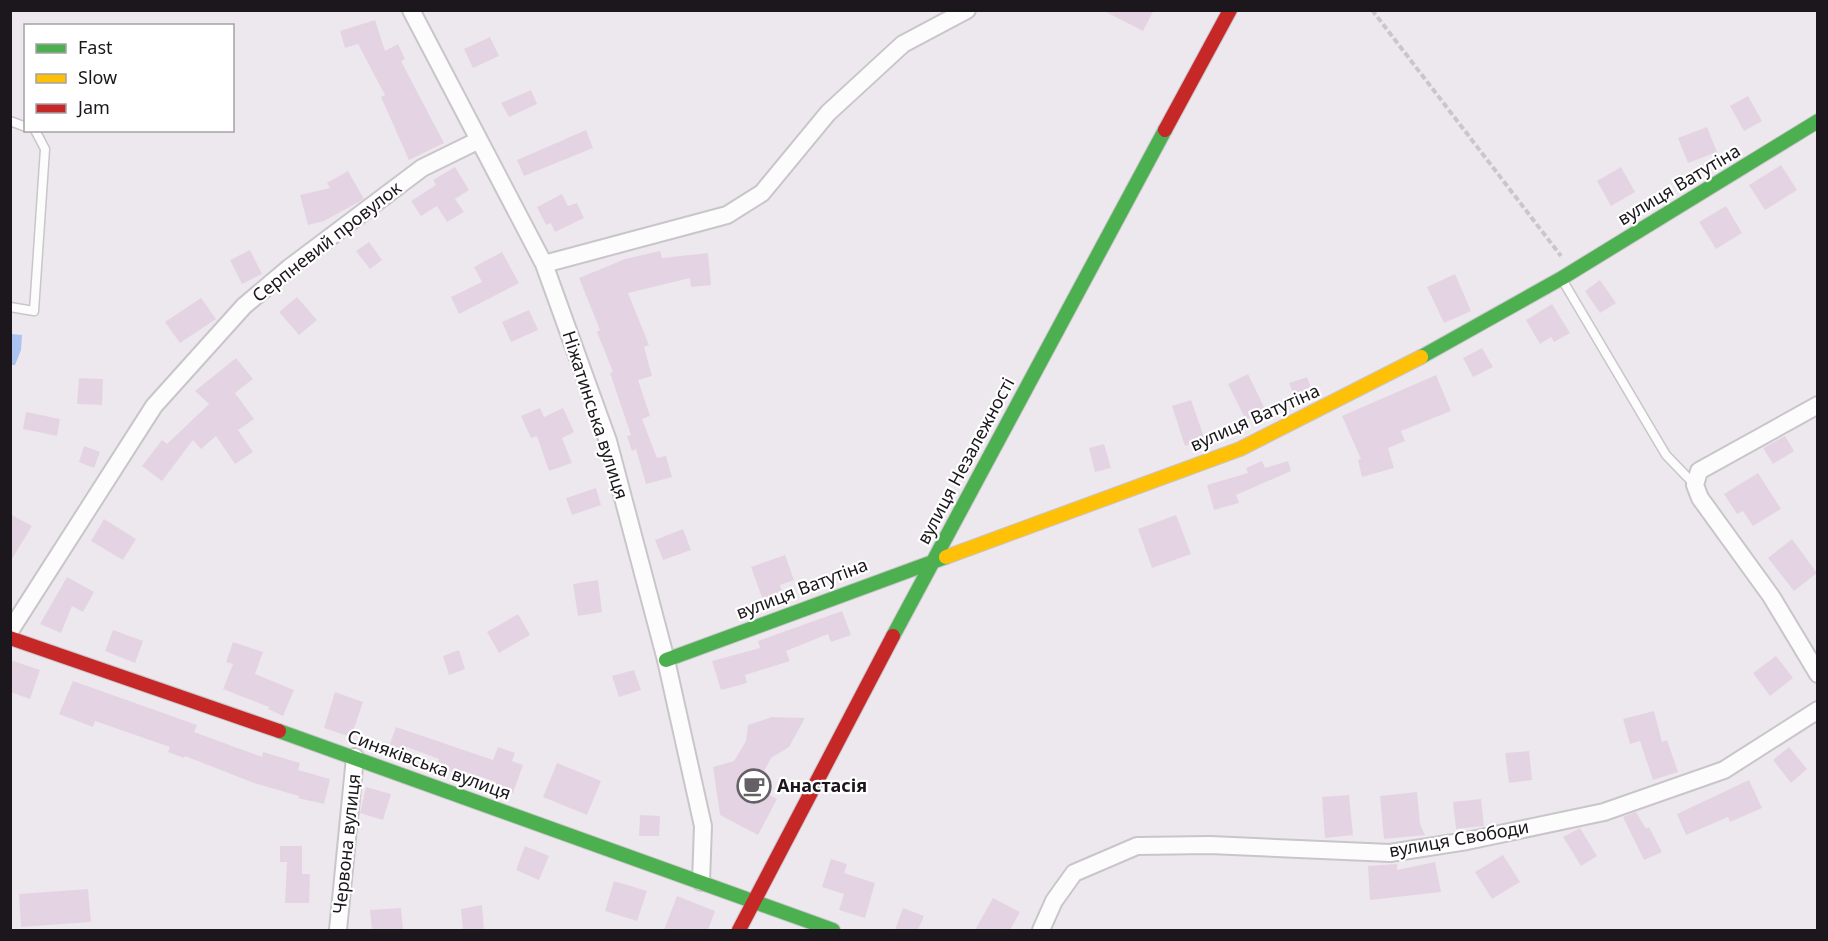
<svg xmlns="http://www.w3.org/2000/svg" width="1828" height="941" font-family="'Noto Sans',sans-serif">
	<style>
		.water { fill: #acc4f2 }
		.building { fill: #e4d4e3 }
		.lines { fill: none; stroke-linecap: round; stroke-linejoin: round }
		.lane-casing { stroke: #c9c5ca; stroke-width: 11 }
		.street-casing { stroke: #c9c5ca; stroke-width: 20 }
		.fast-casing { stroke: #c9c5ca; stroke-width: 16 }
		.slow-casing { stroke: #c9c5ca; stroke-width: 16 }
		.jam-casing { stroke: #c9c5ca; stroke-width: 16 }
		.path { stroke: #c8c7c9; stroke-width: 4; stroke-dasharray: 6 3; stroke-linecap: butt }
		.lane { stroke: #fcfcfc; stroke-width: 8 }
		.street { stroke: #fcfcfc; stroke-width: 16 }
		.fast { stroke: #4caf50; stroke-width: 14 }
		.slow { stroke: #ffc107; stroke-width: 14 }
		.jam { stroke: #c62828; stroke-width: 14 }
		.labels { text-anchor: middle; stroke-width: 4.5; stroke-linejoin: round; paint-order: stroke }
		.street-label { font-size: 18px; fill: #1b171c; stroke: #fff }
		.poi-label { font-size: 18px; font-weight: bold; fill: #1b171c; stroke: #fff; text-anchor: start }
	</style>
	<rect width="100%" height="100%" fill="#ede8ee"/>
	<!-- water -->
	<path class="water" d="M11,334l11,1 -1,15 -6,15h-4z"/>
	<!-- building -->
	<path class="building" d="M1102,10h52l-11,21z
		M375,20l10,31 13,-7 7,15 -4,2 43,82 -35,17 -28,-63 4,-2 -27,-51 -13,4 -5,-17z
		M490,37l9,19 -26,12 -9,-19z
		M531,90l6,14 -28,13 -8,-14z
		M1748,96l14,25 -18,10 -14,-25z
		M1707,127l10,25 -29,11 -10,-25z
		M586,130l7,18 -69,28 -7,-16z
		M1781,165l16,25 -32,20 -16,-25z
		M455,167l14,23 -14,9 9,13 -17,10 -10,-16 -16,10 -10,-15 25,-16 -3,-5z
		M1621,167l14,25 -24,14 -14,-25z
		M348,171l16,28 -40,22 -16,4 -8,-30 30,-7 -3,-5z
		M562,194l6,12 9,-3 7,15 -29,14 -4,-9 -5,2 -9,-18z
		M1726,206l16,27 -26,16 -17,-27z
		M369,242l13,18 -12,9 -14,-18z
		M250,250l12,24 -20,10 -12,-24z
		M660,251l2,7 46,-5 3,32 -20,2 -1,-9 -62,15 21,52 -5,2 8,29 -14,4 12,36 -8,3 15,39 9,-2 6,21 -26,7 -10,-35 -4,2 -5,-15 4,-1 -21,-62 3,-1 -16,-40 3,-2 -21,-52 46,-19z
		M502,252l17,31 -60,31 -8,-17 31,-15 -8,-15z
		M1455,274l16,37 -27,12 -17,-36z
		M1600,280l16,23 -16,10 -15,-22z
		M297,297l20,23 -18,15 -20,-23z
		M201,298l15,21 -36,24 -15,-21z
		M1552,304l18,29 -16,9 -3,-5 -11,7 -14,-24z
		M529,310l9,20 -27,12 -9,-20z
		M1482,348l11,19 -20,10 -10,-19z
		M236,358l17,21 -18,14 19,26 -16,11 15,22 -18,12 -19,-28 -15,13 -8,-9 -31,41 -20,-15 20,-26 5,4 42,-40 -14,-13z
		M1248,374l18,37 -20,9 -18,-36z
		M1436,375l15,36 -50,20 4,10 -17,7 6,20 -32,9 -4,-17 3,-1 -19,-43z
		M1307,377l7,19 -17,7 -8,-20z
		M79,378l24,1 -1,26 -25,-1z
		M1191,400l14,40 -20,6 -13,-40z
		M540,408l4,9 19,-9 11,24 -12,6 10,25 -23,8 -12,-35 -6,2 -10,-22z
		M26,412l34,7 -3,17 -34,-7z
		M1785,436l9,15 -21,13 -10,-16z
		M1104,444l7,24 -16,4 -6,-24z
		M84,446l16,6 -6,16 -15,-6z
		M1262,461l3,7 23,-7 3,10 -55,24 3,8 -25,7 -7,-25 41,-12 -2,-5z
		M1758,473l23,36 -28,17 -10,-15 -6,3 -13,-20z
		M596,488l5,17 -29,10 -6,-17z
		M10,514l22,12 -22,36z
		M1176,515l15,39 -39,14 -14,-39z
		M104,519l32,20 -13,21 -32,-19z
		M683,529l8,21 -28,10 -8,-20z
		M1792,539l25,34 -23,18 -26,-33z
		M785,555l9,25 -14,5 5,14 -20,7 -14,-39z
		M67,577l27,15 -11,20 -11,-6 -11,27 -21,-9z
		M598,580l4,32 -24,4 -5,-32z
		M842,611l9,24 -20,7 -3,-8 -42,17 4,10 -45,14 2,8 -26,7 -9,-29 48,-13 -2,-7z
		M518,614l12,21 -31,18 -12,-21z
		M113,630l30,11 -8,22 -30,-12z
		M233,642l30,10 -8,22 39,16 -11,26 -15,-7 1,-2 -46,-18 10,-25 -7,-2z
		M459,650l6,19 -16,6 -6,-19z
		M1776,656l17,22 -23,18 -17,-23z
		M10,660l30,10 -10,29 -20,-7z
		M634,670l7,20 -22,7 -7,-21z
		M73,681l124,44 -3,7 68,25 1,-5 37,11 -2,7 32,9 -6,25 -26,-6 1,-2 -45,-13 -69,-27 -1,2 -16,-6 2,-5 -75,-26 -2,6 -34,-13z
		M335,692l28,10 -12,35 -27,-9z
		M1654,711l8,31 5,-2 11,32 -25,8 -13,-39 -10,3 -7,-25z
		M772,717l33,1 -16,29 -18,11 -10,19 3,15 13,7 -19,36 -38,-20 -7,-48 21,-6 12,-20 2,-16z
		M396,727l97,33 5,-13 17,6 -3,8 11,4 -10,28 -19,-6 2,-5 -33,-11 -2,4 -24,-9 2,-7 -32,-12 -3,7 -16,-5z
		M1789,747l18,22 -16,14 -18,-23z
		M1529,751l3,29 -23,3 -4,-30z
		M557,763l44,18 -14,34 -44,-18z
		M1749,780l13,28 -32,14 -2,-5 -42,18 -9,-21z
		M366,787l25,7 -8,26 -23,-7z
		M1417,792l3,32 5,11 -41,4 -4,-43z
		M1349,795l4,40 -28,3 -3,-41z
		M1481,799l3,27 -28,3 -3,-27z
		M1636,812l10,17 3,-2 13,25 -18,8 -21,-43z
		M640,815l20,1 -1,20h-20z
		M1580,828l17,28 -16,10 -18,-29z
		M280,846h22v28h8l-1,29h-24l2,-41h-7z
		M525,846l24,10 -10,24 -23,-10z
		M1503,855l17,27 -28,17 -17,-27z
		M831,859l16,5 -3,9 31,10 -10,35 -26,-8 5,-16 -22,-7z
		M1435,862l6,30 -71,8 -2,-34 29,-2v6z
		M614,881l33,10 -10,30 -32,-10z
		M88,889l3,33 -70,5 -2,-33z
		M677,896l38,15 -7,19h-44z
		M993,898l27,14 -10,18h-35z
		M482,905l2,25h-21l-2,-21z
		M401,908l2,22h-31l-2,-20z
		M903,908l21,8 -6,14h-23z"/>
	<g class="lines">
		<!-- lane casing -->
		<g class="lane-casing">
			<path id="lane" d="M10,121l16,6
				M1563,281l103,174 29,30
				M10,307l24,4 11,-162 -10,-19"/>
		</g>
		<!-- street casing -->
		<g class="street-casing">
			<path id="street" d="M411,10l133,254 64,177 58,219 37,166 -2,56
				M544,264l183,-49 35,-22 66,-80 75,-69 64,-34
				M1818,405l-119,66 -4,14 5,13 71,98 47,78
				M10,631l144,-225 90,-100 45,-38 133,-100 55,-27
				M338,930l17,-173
				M1041,930l13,-29 20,-28 63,-27 73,-1 180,8 77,-12 137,-29 120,-42 94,-60"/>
		</g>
		<!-- fast casing -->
		<g class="fast-casing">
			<path id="fast" d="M1421,357l141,-79 256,-157
				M893,636l272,-506
				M666,660l280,-103
				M279,731l554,199"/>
		</g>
		<!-- slow casing -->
		<g class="slow-casing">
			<path id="slow" d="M946,557l294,-108 181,-92"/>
		</g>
		<!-- jam casing -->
		<g class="jam-casing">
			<path id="jam" d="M1165,130l65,-120
				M10,638l269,93
				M739,930l154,-294"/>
		</g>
		<!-- path -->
		<path class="path" d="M1372,10l189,246"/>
		<!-- lane -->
		<use href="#lane" class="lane"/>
		<!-- street -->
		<use href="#street" class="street"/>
		<!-- fast -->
		<use href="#fast" class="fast"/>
		<!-- slow -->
		<use href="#slow" class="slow"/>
		<!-- jam -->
		<use href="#jam" class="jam"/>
	</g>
	<!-- icons -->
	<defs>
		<g id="cafe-ring" transform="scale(1.725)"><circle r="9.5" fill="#fff" stroke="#646066" stroke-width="1.5"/><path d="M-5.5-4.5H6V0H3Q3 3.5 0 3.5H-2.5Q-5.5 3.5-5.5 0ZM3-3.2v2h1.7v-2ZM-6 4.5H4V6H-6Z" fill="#646066"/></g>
	</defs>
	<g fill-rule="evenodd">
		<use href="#cafe-ring" x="754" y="786"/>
	</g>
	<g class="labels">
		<!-- street labels -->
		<g class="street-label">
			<text transform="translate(1679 185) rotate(-31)" y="6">вулиця Ватутіна</text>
			<text transform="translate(327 242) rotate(-38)" y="6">Серпневий провулок</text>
			<text transform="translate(595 415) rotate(72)" y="6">Ніжатинська вулиця</text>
			<text transform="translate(1255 418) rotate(-24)" y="6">вулиця Ватутіна</text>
			<text transform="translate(966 461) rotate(-62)" y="6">вулиця Незалежності</text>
			<text transform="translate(802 589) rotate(-21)" y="6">вулиця Ватутіна</text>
			<text transform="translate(429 765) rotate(20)" y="6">Синяківська вулиця</text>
			<text transform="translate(1459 839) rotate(-10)" y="6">вулиця Свободи</text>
			<text transform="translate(347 844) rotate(-84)" y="6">Червона вулиця</text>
		</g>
		<!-- poi labels -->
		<g class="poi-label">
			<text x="777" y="792">Анастасія</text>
		</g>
	</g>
	<!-- border -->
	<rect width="1828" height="941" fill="none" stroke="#1b171c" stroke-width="24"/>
	<!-- legend -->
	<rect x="24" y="24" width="210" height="108" fill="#ffffff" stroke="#a4a2a4" stroke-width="1.5"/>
	<rect x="36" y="44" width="30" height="9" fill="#4caf50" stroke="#a4a2a4" stroke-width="1.5"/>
	<text x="78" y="54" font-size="18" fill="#1b171c">Fast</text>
	<rect x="36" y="74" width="30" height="9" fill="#ffc107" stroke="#a4a2a4" stroke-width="1.5"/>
	<text x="78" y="84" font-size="18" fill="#1b171c">Slow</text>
	<rect x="36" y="104" width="30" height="9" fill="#c62828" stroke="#a4a2a4" stroke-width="1.5"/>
	<text x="78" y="114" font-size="18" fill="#1b171c">Jam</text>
</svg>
